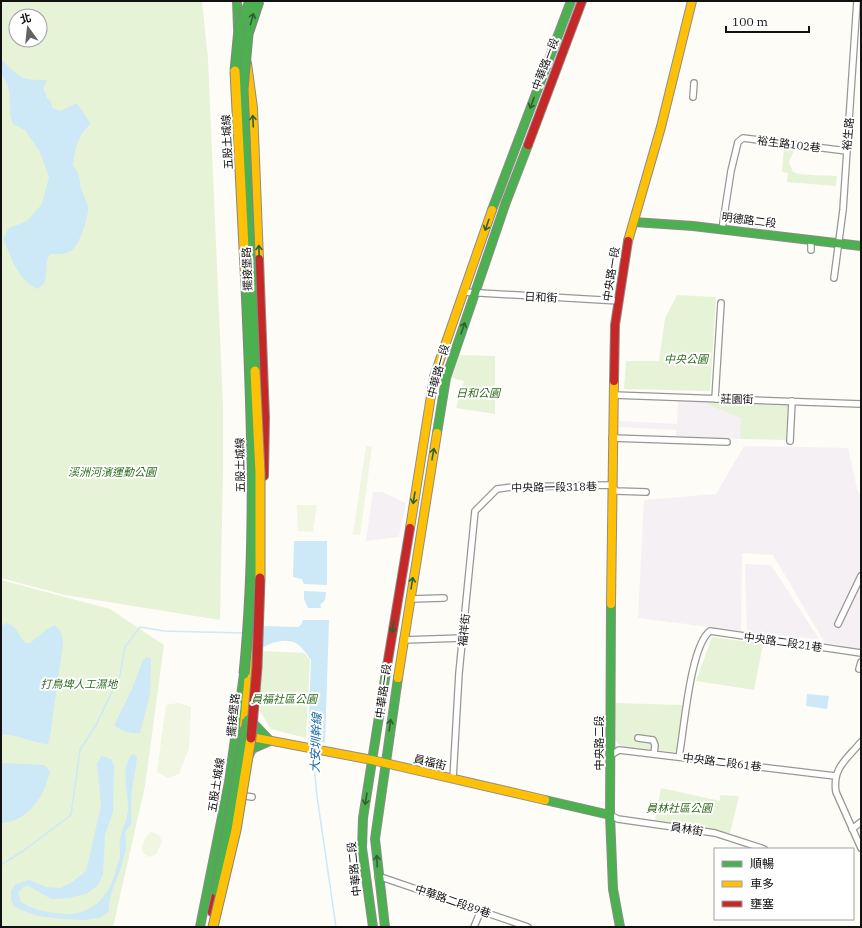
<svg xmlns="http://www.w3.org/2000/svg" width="862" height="928" font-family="'IBM Plex Serif','Noto Sans TC',serif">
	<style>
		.industrial { fill: #f5f0f3 }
		.green { fill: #e7f3d7; fill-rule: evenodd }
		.pitch { fill: #f0f6e1 }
		.water { fill: #cde8f7 }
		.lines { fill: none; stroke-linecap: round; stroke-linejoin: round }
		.stream { stroke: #cde8f7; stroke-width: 1.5 }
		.street-casing { stroke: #979795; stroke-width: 8 }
		.fast-casing { stroke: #8e8d8b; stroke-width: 10 }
		.slow-casing { stroke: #8e8d8b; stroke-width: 10 }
		.jam-casing { stroke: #8e8d8b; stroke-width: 10 }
		.street { stroke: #fffffe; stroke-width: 5.5 }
		.fast { stroke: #4caf50; stroke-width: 8 }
		.slow { stroke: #ffc107; stroke-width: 8 }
		.jam { stroke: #c62828; stroke-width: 8 }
		.fast-bridge-casing { stroke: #858482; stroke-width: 11; stroke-linecap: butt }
		.slow-bridge-casing { stroke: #858482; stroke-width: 11; stroke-linecap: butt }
		.jam-bridge-casing { stroke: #858482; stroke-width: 11; stroke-linecap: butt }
		.fast-bridge { stroke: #4caf50; stroke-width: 9 }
		.slow-bridge { stroke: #ffc107; stroke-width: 9 }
		.jam-bridge { stroke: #c62828; stroke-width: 9 }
		.oneway { stroke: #2e6030 }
		.labels { text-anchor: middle; stroke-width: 4; stroke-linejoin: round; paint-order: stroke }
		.street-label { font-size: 11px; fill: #111; stroke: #fff }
		.park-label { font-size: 11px; font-style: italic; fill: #2f6b1f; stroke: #fff }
		.water-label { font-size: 12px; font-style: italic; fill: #1768a6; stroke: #fff }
	</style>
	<rect width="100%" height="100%" fill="#fdfcf7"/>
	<!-- industrial -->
	<path class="industrial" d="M678,401l29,1 1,3 34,13 -2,21 -64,-3v-6l-57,-3v-6l58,3z
		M744,446l104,2 10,45 3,1v155l-36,-6 -52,-88 -31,-2 -1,78 -103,-13 6,-118 72,-6z
		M373,492h9l24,11 -7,34 -33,4z
		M745,564l26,1 48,74 -72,-7z"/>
	<!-- green -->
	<path class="green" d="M1,1h201l6,58 15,346v67l-3,148 -155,-25 -64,-17zM16,16h24v24h-24z
		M784,147l11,1 -6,14 4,10c10,4 32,3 44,4l-1,10 -49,-4 1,-9 -6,-1z
		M677,295l39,2 -6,94 -86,-2 2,-28h33l6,-43z
		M459,355l36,1v58l-39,-6 8,-27 -12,-3z
		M707,402l81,3 -2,35 -46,-1 1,-21 -33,-13z
		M1,580l109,29 54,36 -19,141 -32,141h-112z
		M712,637l51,7 -9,46 -58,-9z
		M263,651l41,2 6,7 -4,78 -35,-9 -12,-19z
		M615,703l68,2 -4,44 -5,3 -51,-5 -6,-4 -2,-4z
		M661,788l59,13v-6l19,1 -9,37 -75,-13z"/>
	<!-- pitch -->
	<path class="pitch" d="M366,446l6,1 -12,88 -7,-1z
		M297,505h20l-4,27 -15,-1z
		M178,703l13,4 -2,41 -10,26 -11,4 -11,-6 9,-67z
		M152,832l7,3 3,7 -6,12 -7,3 -6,-4c-3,-8 2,-17 9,-21z"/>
	<!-- water -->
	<path class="water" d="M3,61c18,18 19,19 44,19l-4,8 4,10 4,4 1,6 9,3 16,-8 14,21c-14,11 -16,25 -18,42 7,6 6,13 8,22 2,7 7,14 7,21 0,10 -9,37 -17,42 -7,4 -14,3 -21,3 -6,9 -2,19 -6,30l-7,5c-20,-10 -26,-32 -34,-51l6,-10 18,-7 15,-17 7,-27 -9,-25 -15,-22 -12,-6c-6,-13 -1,-25 -5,-37 -3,-11 -7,-8 -7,-23z
		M294,541h33v44l-23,-1 -2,-5 -9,-2z
		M304,591l22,1 -1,8 -5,5 1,3h-13l-4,-9z
		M303,620h26l-4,123 -17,-4 3,-79c-4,-5 -9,-14 -15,-17 -11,-5 -24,-1 -34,5l1,-22 35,1 3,-2z
		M7,623l7,4 11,16h5l17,-14 8,-4 6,7 2,11 -13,93 -2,8c-16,0 -30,-11 -47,-9v-109z
		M148,657l3,2 -1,35 -10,39c-9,1 -19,-2 -26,-8l17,-34 12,-31z
		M807,694l22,2 -2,13 -21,-3z
		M133,754l4,3c-1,10 -3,21 -5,31 -1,13 -1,25 -1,37 -8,7 -5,10 -5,20 0,4 -1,8 -2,12 -4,18 -16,36 -15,54l-8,6 -15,3 -23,-1 -25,-3 -14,-5 -10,-5 -3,-6v-9l5,-7 13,-4 17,7 14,1 11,-5 15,-12 15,-65 -4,-42 4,-8 10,3 3,7 -1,46 -8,23 -2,40 -6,11 -11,8 -17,4 -18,1 -22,-13 -6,1 -5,6 3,9c15,9 29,11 46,12 28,0 43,-20 49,-45 1,-5 4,-10 4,-15 0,-5 -1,-10 0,-15 2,-10 7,-19 8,-29 1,-16 -9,-45 5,-56z
		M1,763l43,2 6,6c-5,24 -21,50 -48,52z"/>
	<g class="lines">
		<!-- stream -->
		<path class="stream" d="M315,751l-1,15 3,30 19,131
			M1,865l22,-14 48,-36 9,-65 16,-25 24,-50 5,-28 15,-20 24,4 79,2"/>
		<!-- street casing -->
		<g class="street-casing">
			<path id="street" d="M693,97l1,-14
				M722,229l9,-58 7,-29 5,-4 104,13
				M811,250v-10
				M834,278l9,-68 14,-209
				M463,292l156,9
				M613,395l248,9
				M715,399l6,-96
				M612,438l115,4
				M790,441l2,-40
				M410,599l34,-1
				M838,624l23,-48
				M403,640l60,-2
				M859,669l2,-7
				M638,738l15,2 2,5 -1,9
				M861,742c-14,17 -29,26 -25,50l25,56
				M611,755l8,-5 216,26
				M679,757c5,-26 11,-111 31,-126l151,22
				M453,779l6,-106 16,-162 22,-22 15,-2 99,-2 5,6 30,1
				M239,795l13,2
				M610,815l8,4 97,14 49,16
				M852,829l9,-7
				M378,876l150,51
				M474,927l7,-17"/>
		</g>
		<!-- fast casing -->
		<g class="fast-casing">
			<path id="fast" d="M237,1l1,27
				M492,210l79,-209
				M634,222l59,4 168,20
				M437,433l9,-55 60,-176 22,-57
				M611,604l-1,211 3,74 7,38
				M249,755l3,-6 18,-8 -19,-20
				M545,800l65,15
				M200,927l29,-145 15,-108
				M373,927l-11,-79 1,-30 24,-152
				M385,927l-10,-88 23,-161"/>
		</g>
		<!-- slow casing -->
		<g class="slow-casing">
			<path id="slow" d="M247,63l6,45 6,151
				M628,241l33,-114 31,-126
				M410,528l24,-151 58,-167
				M611,604l3,-223
				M398,678l39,-245
				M244,725l10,-104
				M246,736l126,24 173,40"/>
		</g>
		<!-- jam casing -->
		<g class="jam-casing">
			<path id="jam" d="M528,145l54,-144
				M259,259l6,159 -1,58
				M614,381l1,-56 13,-84
				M387,666l23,-138
				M212,912l6,-26"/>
		</g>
		<!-- street -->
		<use href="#street" class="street"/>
		<!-- fast -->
		<use href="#fast" class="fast"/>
		<!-- slow -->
		<use href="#slow" class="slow"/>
		<!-- jam -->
		<use href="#jam" class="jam"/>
		<!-- fast-bridge casing -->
		<g class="fast-bridge-casing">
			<path id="fast-bridge" d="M235,71l4,-42 11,-28
				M255,371l-12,-282 5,-55 11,-33
				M244,674c13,-129 8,-258 2,-387
				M216,891l32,-171"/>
		</g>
		<!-- slow-bridge casing -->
		<g class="slow-bridge-casing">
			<path id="slow-bridge" d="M235,71l11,216
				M255,371l5,102v105
				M213,927l23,-97 15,-92"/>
		</g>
		<!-- jam-bridge casing -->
		<g class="jam-bridge-casing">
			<path id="jam-bridge" d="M251,738l6,-71 3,-89"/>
		</g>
		<!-- fast-bridge -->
		<use href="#fast-bridge" class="fast-bridge"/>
		<!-- slow-bridge -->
		<use href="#slow-bridge" class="slow-bridge"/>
		<!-- jam-bridge -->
		<use href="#jam-bridge" class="jam-bridge"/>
	</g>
	<!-- one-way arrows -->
	<defs><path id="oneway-shaft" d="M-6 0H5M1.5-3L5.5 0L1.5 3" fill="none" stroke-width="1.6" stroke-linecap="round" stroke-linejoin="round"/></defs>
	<g class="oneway">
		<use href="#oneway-shaft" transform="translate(252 19) rotate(-74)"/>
		<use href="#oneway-shaft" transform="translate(532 103) rotate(111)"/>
		<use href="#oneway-shaft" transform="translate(253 121) rotate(-93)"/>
		<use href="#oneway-shaft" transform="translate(487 225) rotate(109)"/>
		<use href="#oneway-shaft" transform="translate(259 251) rotate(-92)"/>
		<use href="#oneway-shaft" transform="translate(463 328) rotate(-71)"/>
		<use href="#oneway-shaft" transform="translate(433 454) rotate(-80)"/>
		<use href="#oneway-shaft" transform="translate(414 498) rotate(99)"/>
		<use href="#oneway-shaft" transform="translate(412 583) rotate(-81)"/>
		<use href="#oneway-shaft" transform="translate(393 627) rotate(99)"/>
		<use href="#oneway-shaft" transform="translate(390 725) rotate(-82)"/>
		<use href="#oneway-shaft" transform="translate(366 799) rotate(99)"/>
		<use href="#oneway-shaft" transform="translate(377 861) rotate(-93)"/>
	</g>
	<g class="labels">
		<!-- street labels -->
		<g class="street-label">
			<text transform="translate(545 64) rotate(-69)" y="4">中華路一段</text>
			<text transform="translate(848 134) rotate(-85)" y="4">裕生路</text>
			<text transform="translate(227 142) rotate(-93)" y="4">五股土城線</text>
			<text transform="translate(789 144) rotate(7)" y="4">裕生路102巷</text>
			<text transform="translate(749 220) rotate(7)" y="4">明德路二段</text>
			<text transform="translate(247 269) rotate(-92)" y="4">擺接堡路</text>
			<text transform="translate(611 274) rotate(-81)" y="4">中央路一段</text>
			<text transform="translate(541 297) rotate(3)" y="4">日和街</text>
			<text transform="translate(438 371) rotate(-75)" y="4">中華路一段</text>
			<text transform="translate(737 399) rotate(1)" y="4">莊園街</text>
			<text transform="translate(240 465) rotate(-91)" y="4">五股土城線</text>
			<text transform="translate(554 487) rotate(-1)" y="4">中央路一段318巷</text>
			<text transform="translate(464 630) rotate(-84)" y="4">福祥街</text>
			<text transform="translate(783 642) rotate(8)" y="4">中央路二段21巷</text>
			<text transform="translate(383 691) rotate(-82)" y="4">中華路一段</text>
			<text transform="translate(233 715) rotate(-84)" y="4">擺接堡路</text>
			<text transform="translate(599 743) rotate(-90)" y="4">中央路二段</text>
			<text transform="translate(430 762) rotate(13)" y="4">員福街</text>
			<text transform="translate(722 762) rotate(7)" y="4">中央路二段61巷</text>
			<text transform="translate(216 785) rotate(-81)" y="4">五股土城線</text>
			<text transform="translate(687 829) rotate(9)" y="4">員林街</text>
			<text transform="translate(354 869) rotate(-96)" y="4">中華路二段</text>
			<text transform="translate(453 901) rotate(19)" y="4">中華路二段89巷</text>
		</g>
		<!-- park labels -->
		<g class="park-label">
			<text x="686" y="363">中央公園</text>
			<text x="478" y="397">日和公園</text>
			<text x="112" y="476">溪洲河濱運動公園</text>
			<text x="79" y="688">打鳥埤人工濕地</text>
			<text x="284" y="703">員福社區公園</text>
			<text x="679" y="812">員林社區公園</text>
		</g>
		<!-- water labels -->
		<g class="water-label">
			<text transform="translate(316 743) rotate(-88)" y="4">大安圳幹線</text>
		</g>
	</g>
	<!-- border -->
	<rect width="862" height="928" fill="none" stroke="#111111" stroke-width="4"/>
	<!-- legend -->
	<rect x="714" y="848" width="140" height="72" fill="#ffffff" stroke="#a0a0a0"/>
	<rect x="722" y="861" width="20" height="6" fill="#4caf50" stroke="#a0a0a0"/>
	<text x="750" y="868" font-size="12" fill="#111111">順暢</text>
	<rect x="722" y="881" width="20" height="6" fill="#ffc107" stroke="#a0a0a0"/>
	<text x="750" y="888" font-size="12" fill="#111111">車多</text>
	<rect x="722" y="901" width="20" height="6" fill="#c62828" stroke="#a0a0a0"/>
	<text x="750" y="908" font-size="12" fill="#111111">壅塞</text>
	<!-- north arrow -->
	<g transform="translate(28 28) rotate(345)"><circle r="19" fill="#ffffff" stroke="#a0a0a0"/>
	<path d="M0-3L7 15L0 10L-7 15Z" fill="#646362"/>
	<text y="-6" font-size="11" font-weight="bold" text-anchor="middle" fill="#111111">北</text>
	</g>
	<!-- scale -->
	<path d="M726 26v6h83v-6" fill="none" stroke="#111111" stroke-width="2"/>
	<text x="732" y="26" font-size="12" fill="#111111" stroke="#ffffff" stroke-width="3" paint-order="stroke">100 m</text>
</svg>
